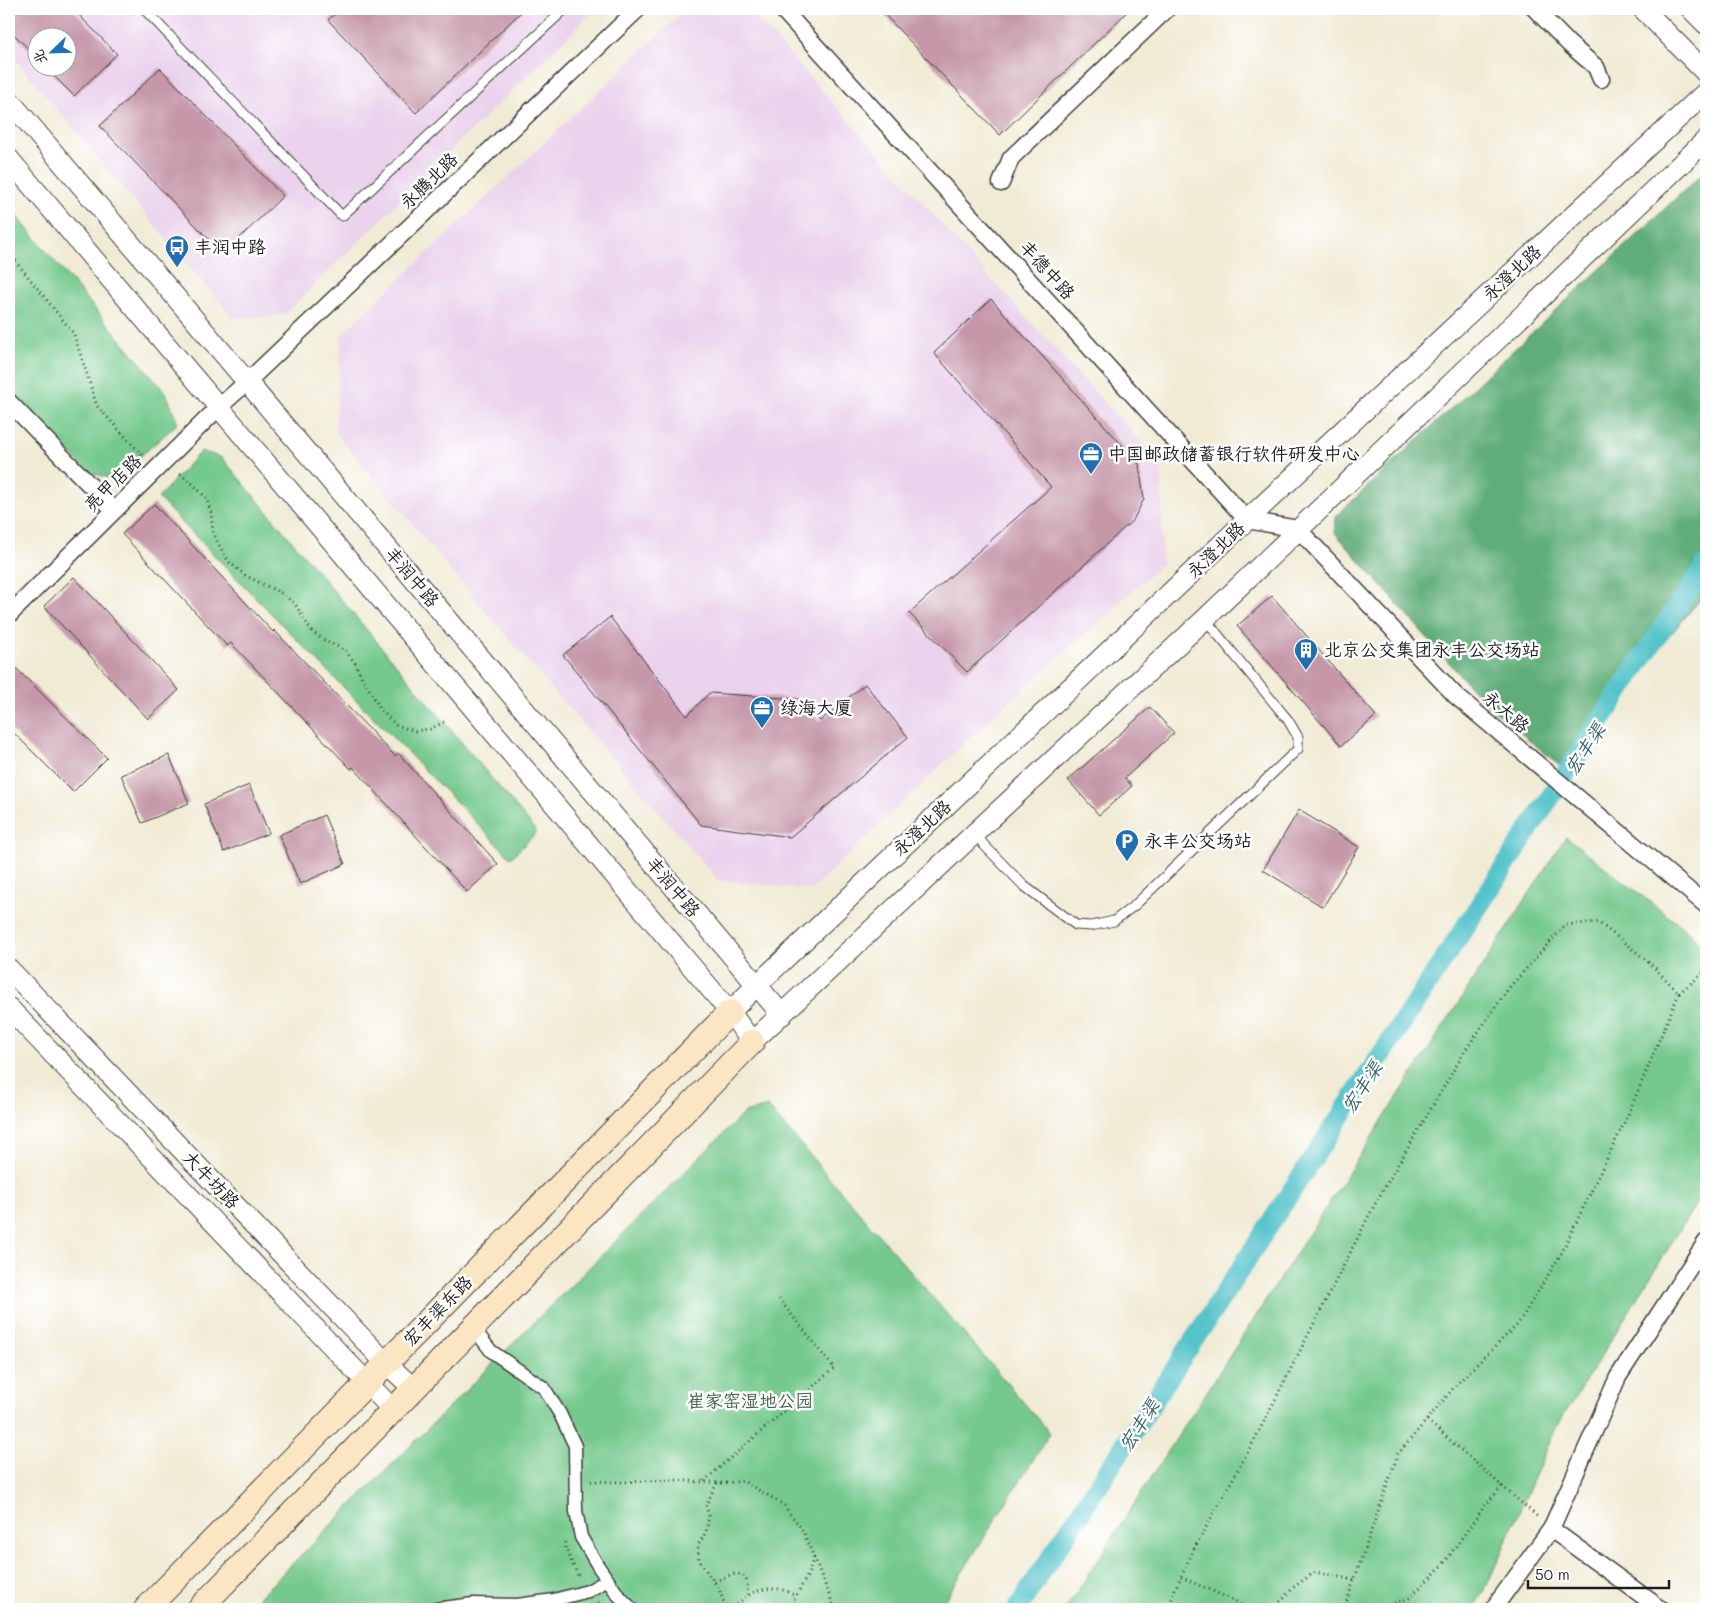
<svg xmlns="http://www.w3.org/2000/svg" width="1715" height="1618" font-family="Mali,'LXGW WenKai TC',sans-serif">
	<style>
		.built { fill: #ead1ec; fill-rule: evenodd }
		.green { fill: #74c98d; stroke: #487254 }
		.forest { fill: #5fad78; stroke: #3e644a }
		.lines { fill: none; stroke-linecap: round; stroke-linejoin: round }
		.canal { stroke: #55c3cb; stroke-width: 20 }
		.building { fill: #c597a9 }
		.service-casing { stroke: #3c3b38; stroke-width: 11 }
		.pedestrian-casing { stroke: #3c3b38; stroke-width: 15 }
		.minor-casing { stroke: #3c3b38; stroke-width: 19 }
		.tertiary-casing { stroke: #3c3b38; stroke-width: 22 }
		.secondary-casing { stroke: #3c3b38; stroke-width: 26 }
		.path { stroke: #3c3b38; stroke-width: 3; stroke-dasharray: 1 4; stroke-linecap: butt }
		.service { stroke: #fff; stroke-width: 9 }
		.pedestrian { stroke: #fff; stroke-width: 12 }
		.minor { stroke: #fff; stroke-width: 16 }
		.tertiary { stroke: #fff; stroke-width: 20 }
		.secondary { stroke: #fbe6c4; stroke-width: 24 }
		.labels { text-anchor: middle; stroke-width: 5; stroke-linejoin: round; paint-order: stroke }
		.street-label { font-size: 18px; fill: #1c1c1c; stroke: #fff }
		.poi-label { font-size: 18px; fill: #1c1c1c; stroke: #fff; text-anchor: start }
		.park-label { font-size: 18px; fill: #3f6149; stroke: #fff }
		.water-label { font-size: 19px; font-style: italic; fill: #335f62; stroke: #fff }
	</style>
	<rect width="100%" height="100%" fill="#fff"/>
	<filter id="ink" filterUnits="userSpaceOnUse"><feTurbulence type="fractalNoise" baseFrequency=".02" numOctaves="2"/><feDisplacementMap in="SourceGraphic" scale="10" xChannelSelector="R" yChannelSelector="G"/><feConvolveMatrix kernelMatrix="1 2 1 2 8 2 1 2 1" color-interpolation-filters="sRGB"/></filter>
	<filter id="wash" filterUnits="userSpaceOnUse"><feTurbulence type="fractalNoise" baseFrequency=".0096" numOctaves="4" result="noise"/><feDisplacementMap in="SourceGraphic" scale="20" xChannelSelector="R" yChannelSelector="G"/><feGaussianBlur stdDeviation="1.12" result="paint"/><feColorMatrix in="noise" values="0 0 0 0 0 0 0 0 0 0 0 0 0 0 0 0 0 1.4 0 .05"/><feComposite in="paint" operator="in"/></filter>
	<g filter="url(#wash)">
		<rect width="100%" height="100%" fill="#f1ebd5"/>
		<!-- built -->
		<path class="built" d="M9,9h586l-312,307 -50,2 -224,-266zM38,38h30v30h-30z
			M686,9h63l240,268 173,188v99l-187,169 -164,157 -93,-10 -193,-222 -190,-226 7,-98z"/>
		<!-- green -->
		<path class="green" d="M9,207l157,186 12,30 -64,57 -27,-9 -78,-83z
			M201,451l21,7 315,374 -26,26 -353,-360z
			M1566,837l115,89 25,23v239l-150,240 -72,164 -12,17h-406z
			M768,1107l282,326 -111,176h-692l497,-496z"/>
		<!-- forest -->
		<path class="forest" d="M1706,170v423l-147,172 -78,-66 -146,-166 1,-17z"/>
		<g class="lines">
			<!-- canal -->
			<path class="canal" d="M1017,1609l607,-924 82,-120"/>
		</g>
		<g id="blocks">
			<!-- building -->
			<path class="building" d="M9,9h64l44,45 -43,42 -28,-28h22v-30h-30v21l-29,-30z
				M340,9h184l-108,104 -88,-93z
				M879,9h251l-130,126z
				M160,68l123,128 -60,58 -123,-128z
				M991,299l148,165 5,35 -11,21 -166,152 -58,-59 142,-126 -117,-134z
				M154,504l119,128 1,-2 121,126 3,-3 100,111 -31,28 -114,-125 -2,2 -120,-126 -4,3 -105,-112z
				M74,577l105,113 -31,29 -104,-113z
				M1272,596l104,120 -35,30 -104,-120z
				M610,617l77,99 22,-23 89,6 22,22 45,-37 43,53 -118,100 -89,-12 -138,-170z
				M9,661l98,97 -34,34 -64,-64z
				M1150,707l24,26 -49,45 7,8 -33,29 -31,-35z
				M169,755l20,48 -47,20 -21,-48z
				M249,785l20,48 -45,19 -20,-48z
				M1299,810l60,37 -36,60 -60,-37z
				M324,815l21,49 -45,20 -21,-49z"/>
		</g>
	</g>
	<g filter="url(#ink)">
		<use href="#blocks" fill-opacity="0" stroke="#3c3b38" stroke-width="1"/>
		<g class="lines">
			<!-- service casing -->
			<g class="service-casing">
				<path id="service" d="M144,9l198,207 223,-207
					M976,832l7,12 40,41 53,40 15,1 23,-5 21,-16 163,-156v-12l-10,-17 -83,-101"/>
			</g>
			<!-- pedestrian casing -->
			<g class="pedestrian-casing">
				<path id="pedestrian" d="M474,1329l17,22 53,37 16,26 15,32 1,65 5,26 17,29 20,29 14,14
					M436,1609l37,-5 44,1 37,-5 34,-9 20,-11"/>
			</g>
			<!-- minor casing -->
			<g class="minor-casing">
				<path id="minor" d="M782,9l465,511 51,9 158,167 250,209
					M1535,9l34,35 27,23 5,12
					M1001,183l10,-25 156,-149
					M9,402l105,108
					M9,615l210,-208 28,-25 391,-373
					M1551,1529l110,80
					M1493,1609l58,-80 67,-152 88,-135"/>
			</g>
			<!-- tertiary casing -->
			<g class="tertiary-casing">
				<path id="tertiary" d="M1643,9l63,64
					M1691,9l15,15
					M9,100l773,915
					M9,159l721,853 22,30 224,-210 229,-213 501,-479
					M9,969l378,395 28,26
					M9,1008l385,403
					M730,1012l26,-26 491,-466 459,-428"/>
			</g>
			<!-- secondary casing -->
			<g class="secondary-casing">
				<path id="secondary" d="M146,1609l584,-597
					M199,1609l553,-567"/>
			</g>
			<!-- path -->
			<path class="path" d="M9,253l65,81 23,72 45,49
				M180,474l13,10 14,15 4,14 2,19 7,15 9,15 17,14 37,18 12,10 17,28 15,10 17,7 11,14 7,15 19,32 15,15 19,6 15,-2 14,-7
				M1679,993l27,-22
				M591,1481l32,1 48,-2 53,3 19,-2 40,23 20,27 32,78
				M704,1481l130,-113 -55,-69
				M717,1483l-11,22 3,11 -3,16 -8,13 1,15 20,29 5,14 4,6
				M1502,1486l37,32
				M565,1542v6l14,30
				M1181,1577l54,24 12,8
				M715,1582c9,-5 27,-15 32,0 1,3 0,9 0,13
				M598,1602l6,7
				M1345,1605l41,1 23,-8 33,-32 41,-58 19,-22 -75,-66
				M735,1609c7,-14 25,-22 42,-20 6,0 13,4 19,7
				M794,1609v-10l14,-24 6,-18
				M1169,1609l6,-20 20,-42 61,-110 120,-235 89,-151 43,-62 57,-64 33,-3 52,41 29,30 -52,124 -66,137 -43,70 -61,60 -59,70 -54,155
				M1273,1609l22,-23 20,-14 40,8"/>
			<!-- service -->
			<use href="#service" class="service"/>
			<!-- pedestrian -->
			<use href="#pedestrian" class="pedestrian"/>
			<!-- minor -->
			<use href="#minor" class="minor"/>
			<!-- tertiary -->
			<use href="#tertiary" class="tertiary"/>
			<!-- secondary -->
			<use href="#secondary" class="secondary"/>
		</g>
	</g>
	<!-- icons -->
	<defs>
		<g id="bus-pin" transform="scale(1.25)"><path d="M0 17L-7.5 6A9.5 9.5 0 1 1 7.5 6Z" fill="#1f6fb2" stroke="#fff"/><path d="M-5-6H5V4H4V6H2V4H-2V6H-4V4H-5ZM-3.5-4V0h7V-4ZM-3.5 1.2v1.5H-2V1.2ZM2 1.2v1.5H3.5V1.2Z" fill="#fff"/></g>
		<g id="office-pin" transform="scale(1.25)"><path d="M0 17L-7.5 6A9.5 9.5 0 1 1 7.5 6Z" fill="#1f6fb2" stroke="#fff"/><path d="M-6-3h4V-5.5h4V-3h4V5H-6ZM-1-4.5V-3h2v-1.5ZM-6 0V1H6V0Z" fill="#fff"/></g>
		<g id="building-pin" transform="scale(1.25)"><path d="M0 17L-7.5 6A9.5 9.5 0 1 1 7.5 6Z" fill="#1f6fb2" stroke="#fff"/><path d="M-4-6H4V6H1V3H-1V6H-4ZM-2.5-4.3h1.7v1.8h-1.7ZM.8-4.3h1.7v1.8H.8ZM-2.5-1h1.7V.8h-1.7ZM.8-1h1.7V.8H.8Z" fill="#fff"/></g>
		<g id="parking-pin" transform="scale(1.25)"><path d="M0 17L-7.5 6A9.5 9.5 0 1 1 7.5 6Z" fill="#1f6fb2" stroke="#fff"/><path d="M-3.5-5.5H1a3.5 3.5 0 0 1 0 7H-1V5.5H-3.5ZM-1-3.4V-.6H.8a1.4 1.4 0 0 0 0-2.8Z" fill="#fff"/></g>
	</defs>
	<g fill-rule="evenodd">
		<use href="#bus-pin" x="177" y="247"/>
		<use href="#office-pin" x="1091" y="454"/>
		<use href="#building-pin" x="1306" y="650"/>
		<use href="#office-pin" x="762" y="708"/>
		<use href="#parking-pin" x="1127" y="841"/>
	</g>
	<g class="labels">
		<!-- street labels -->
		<g class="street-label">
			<text transform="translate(429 181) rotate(-44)" y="6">永腾北路</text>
			<text transform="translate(1047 270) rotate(48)" y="6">丰德中路</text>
			<text transform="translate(1512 273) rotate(-43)" y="6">永澄北路</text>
			<text transform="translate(113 483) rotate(-45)" y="6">亮甲店路</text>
			<text transform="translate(1216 550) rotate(-44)" y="6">永澄北路</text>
			<text transform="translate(412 577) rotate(50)" y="6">丰润中路</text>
			<text transform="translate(1506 712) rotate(40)" y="6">永大路</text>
			<text transform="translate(922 828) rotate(-43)" y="6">永澄北路</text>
			<text transform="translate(673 887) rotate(50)" y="6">丰润中路</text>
			<text transform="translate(211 1180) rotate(46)" y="6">大牛坊路</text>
			<text transform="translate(438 1311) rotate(-46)" y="6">宏丰渠东路</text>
		</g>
		<!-- poi labels -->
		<g class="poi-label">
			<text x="194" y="253">丰润中路</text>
			<text x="1108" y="460">中国邮政储蓄银行软件研发中心</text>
			<text x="1324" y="656">北京公交集团永丰公交场站</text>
			<text x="780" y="714">绿海大厦</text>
			<text x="1144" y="847">永丰公交场站</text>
		</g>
		<!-- park labels -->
		<g class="park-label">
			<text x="750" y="1407">崔家窑湿地公园</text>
		</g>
		<!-- water labels -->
		<g class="water-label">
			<text transform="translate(1585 749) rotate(-57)" y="7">宏丰渠</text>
			<text transform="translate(1362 1087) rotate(-57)" y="7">宏丰渠</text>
			<text transform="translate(1139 1425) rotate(-57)" y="7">宏丰渠</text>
		</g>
	</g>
	<!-- margin -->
	<rect width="1715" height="1618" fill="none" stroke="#fff" stroke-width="30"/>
	<!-- north arrow -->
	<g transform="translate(52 52) rotate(247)"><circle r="24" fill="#ffffff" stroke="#a4a4a4"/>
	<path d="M0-4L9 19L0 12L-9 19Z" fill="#1f6fb2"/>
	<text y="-8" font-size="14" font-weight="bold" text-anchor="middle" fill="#1c1c1c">北</text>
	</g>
	<!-- scale -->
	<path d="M1528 1580v8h141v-8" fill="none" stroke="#1c1c1c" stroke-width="2.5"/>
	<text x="1535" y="1580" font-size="15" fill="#1c1c1c" stroke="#ffffff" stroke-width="4" paint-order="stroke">50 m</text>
</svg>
